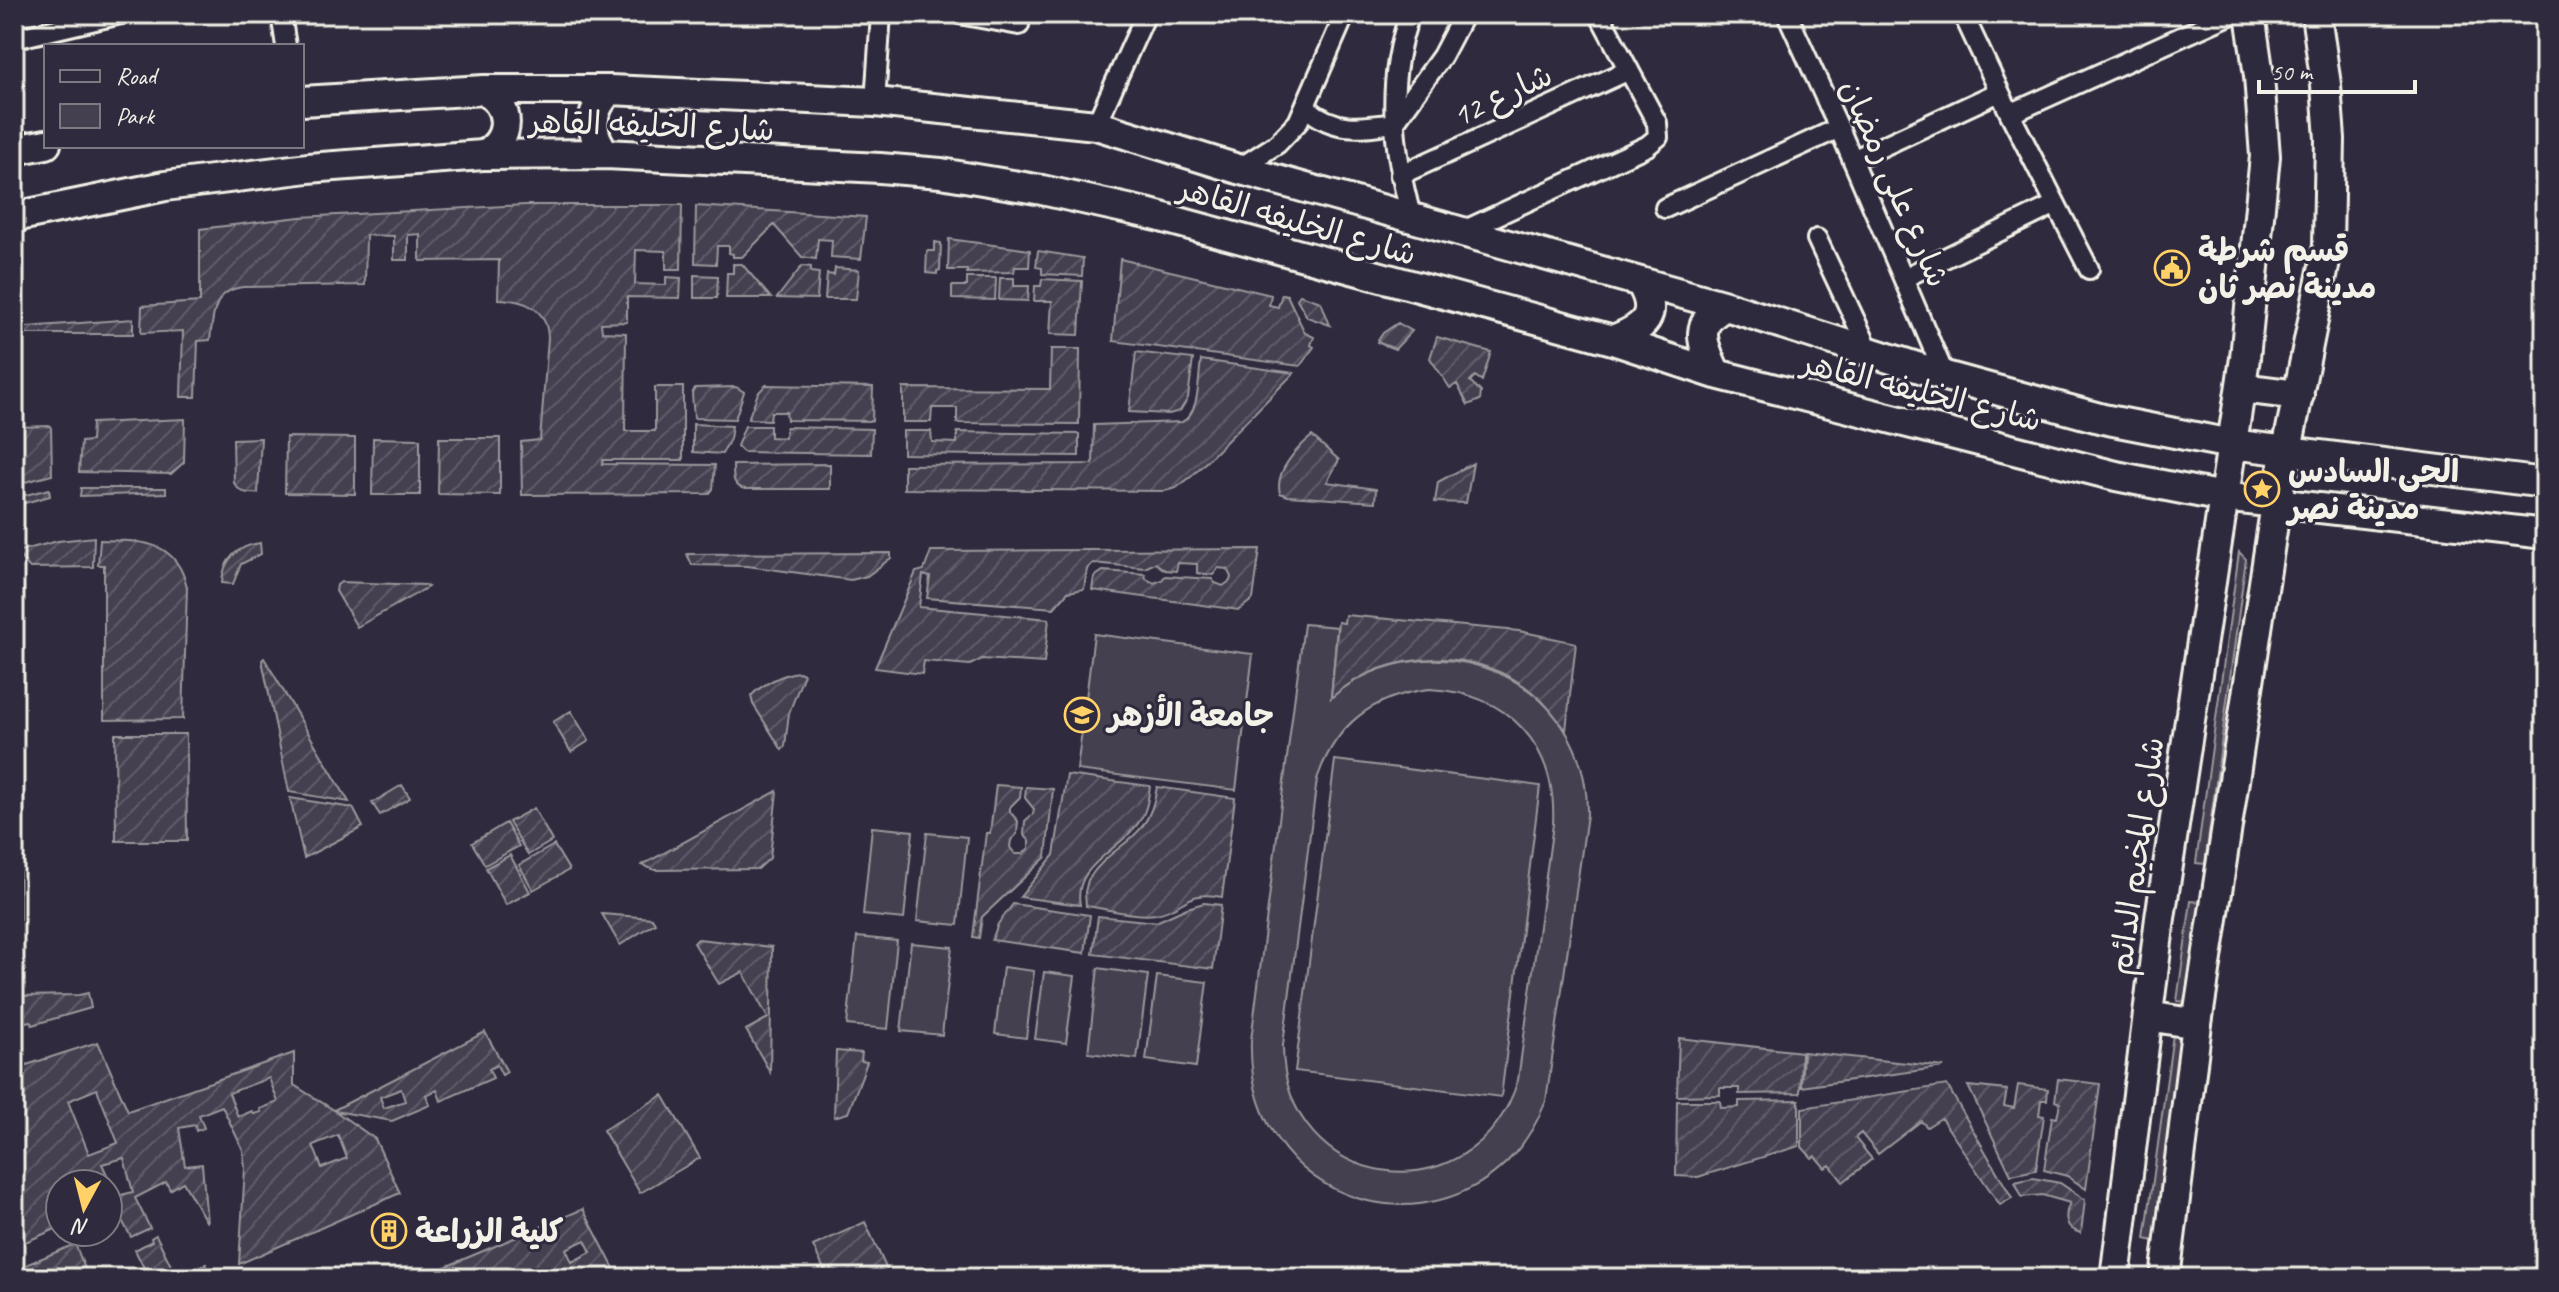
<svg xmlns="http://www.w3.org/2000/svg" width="2559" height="1292" font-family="Caveat,'Playpen Sans Arabic',sans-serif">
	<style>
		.green { fill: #454050; stroke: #9c989c; stroke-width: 2; fill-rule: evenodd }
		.garden { fill: url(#garden-furrows); stroke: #9c989c; stroke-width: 2; fill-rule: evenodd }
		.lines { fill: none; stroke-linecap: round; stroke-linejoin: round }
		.minor-casing { stroke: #f4f1e8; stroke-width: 24 }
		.primary-casing { stroke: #f4f1e8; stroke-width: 34 }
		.minor { stroke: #2f2a3d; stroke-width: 18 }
		.primary { stroke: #2f2a3d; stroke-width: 28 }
		.labels { text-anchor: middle; stroke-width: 6; stroke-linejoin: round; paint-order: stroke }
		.street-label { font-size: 32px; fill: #f4f1e8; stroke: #2f2a3d }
		.poi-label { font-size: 32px; font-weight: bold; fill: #f4f1e8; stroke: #2f2a3d; text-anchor: start }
	</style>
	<defs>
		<pattern id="garden-furrows" width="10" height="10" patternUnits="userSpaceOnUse" patternTransform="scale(2)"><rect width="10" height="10" fill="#454050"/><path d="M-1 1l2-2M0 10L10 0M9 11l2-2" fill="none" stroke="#605c69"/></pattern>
	</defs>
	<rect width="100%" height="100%" fill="#2f2a3d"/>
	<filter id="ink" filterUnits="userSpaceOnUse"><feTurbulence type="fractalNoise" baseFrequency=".0125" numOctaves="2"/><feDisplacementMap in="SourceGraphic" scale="16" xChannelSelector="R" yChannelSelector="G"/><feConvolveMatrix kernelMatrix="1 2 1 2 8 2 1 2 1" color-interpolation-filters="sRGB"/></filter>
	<g filter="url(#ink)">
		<!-- green -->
		<path class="green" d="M2239,552l7,7 -41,305 -9,-1z
			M1304,624l33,3 -6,70c103,-83 259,-20 256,118l-41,286c-67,169 -301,120 -295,-61zM1429,689c79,4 128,55 124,135l-35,256c-43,140 -236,113 -235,-35l34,-266c19,-55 54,-82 112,-90z
			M1094,634l159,20 -17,136 -159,-20z
			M1335,760l205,26 -39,311 -206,-26z
			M872,827l41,4 -9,88 -41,-4z
			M927,833l40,4 -9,88 -41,-4z
			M2191,901l9,1 -14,100 -9,-1z
			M857,937l40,4 -9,88 -41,-4z
			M911,943l41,4 -10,88 -41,-4z
			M1003,967l31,4 -8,67 -31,-4z
			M1098,968l50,7 -11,84 -49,-6z
			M1044,972l31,4 -9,67 -31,-4z
			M1157,976l50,6 -11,85 -50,-7z
			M2173,1034l9,1 -28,206 -9,-2z"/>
		<!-- garden -->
		<path class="garden" d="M525,205h157l-1,64h-15v-18l-30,-1 -1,34 31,1v-8l15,1 -1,20 -53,-1v25l-26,1 1,9 24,1 -1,98h30v-44h28v73h-80l-1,4 113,1 -2,24 -4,5 -187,1 -1,-53 19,-2 8,-102c-1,-31 -24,-38 -50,-39l1,-39 -79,1v-27l-12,1v25h-14v-24l-28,-1 -1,50 -122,2c-30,3 -30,29 -33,53l-12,1 -2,56h-15l2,-66 -42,2 1,-27 58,-4v-73l100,-12z
			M696,206l170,11 -5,42 -30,-2 1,-17 -14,-1 -2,20 -14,-2 -28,-32 -32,32h-9v-3l-4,-1v-7h-12l-1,18 -21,-1z
			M949,239l81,11 -1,17h-14l-1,5 -47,1v-3h-19z
			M935,242l6,1 -1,27 -3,1v3l-11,-1 1,-22h8z
			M1038,251l45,7 -1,18 -40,-2v-6l-6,-1z
			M1120,259l151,36 -2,10 9,2 4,-13 5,1 18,38 9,4 -3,8 3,2 -14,19 -187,-25z
			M733,264h9l29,34h-45l1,-25h6z
			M802,266l9,1v5l8,1 -2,26 -40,-1z
			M835,268l24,2 -3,29h-31l2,-25 7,1z
			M694,275l24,1 -1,22h-23z
			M967,278h29l-1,22 -43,-1v-13h15z
			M1000,278h14v8h15l-1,15 -29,-1z
			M1042,279l40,2 -3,54 -29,-1 2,-33h-18l1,-15h6z
			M1300,295l21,7 9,23 -23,-8 -10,-18z
			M133,319v15h-119v-6z
			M1398,323l14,8 -17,18 -18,-7 6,-9z
			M1437,337l54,15 -9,29 -7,-5 -5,5 11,11 -1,8 -12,5 -11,-21 -7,4 -20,-30z
			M1051,349h29l-1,75 -122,-1v-15h-25l-1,14h-28v-34l147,1z
			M1136,352l57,7 -5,39 -8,13 -11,3 -40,-2z
			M1201,360l93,13 -102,103 -16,12 -11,3 -261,-2v-24l189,-1 1,-39 88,-3c18,-9 16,-43 19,-62z
			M766,385l107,2 -1,34 -85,-1 -1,-8h-15l-1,8 -22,-1 10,-26z
			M736,387l8,5 -9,27 -41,-1 -2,-24 3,-6z
			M185,419l-1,43 -13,12 -92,-2 2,-30 10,-1 1,-18z
			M693,424l39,2 -2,13 -8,15 -29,-2z
			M51,426l1,49 -38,10v-58z
			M745,426h25v11l15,1 1,-11 86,2 -1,25 -128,-2 -6,-6z
			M903,431h28l1,11 25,1v-11l122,2v22l-176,-2z
			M1312,436l27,24 -12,22 49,7 -1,13 -87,-6 -8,-3c-6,-21 17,-45 32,-57z
			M286,437l69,1v56l-70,-1z
			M261,438l-3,55c-11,1 -18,0 -24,-10l-1,-44z
			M373,438l47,1v56h-48z
			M439,438h61v57l-62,-1z
			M1473,463l-7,40 -31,-1 3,-20z
			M830,464v25h-85c-13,-3 -12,-13 -12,-24z
			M81,488h85v5l-86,3z
			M49,489l1,7 -36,10v-8z
			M94,537l-1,30 -63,1 -15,-16 43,-11z
			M100,540c41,1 76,-1 87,47l-4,132 -79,1v-155h-6z
			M260,543l1,11 -20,10 -8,20 -11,-1c1,-23 15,-37 38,-40z
			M1260,549l-7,50 -14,11 -147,-20 2,-13 9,-6 42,3 1,5 8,4 8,-3 3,-4 47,3 3,4 8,3 7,-5 1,-4 -4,-8 -9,-1 -5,7 -16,-2v-9l-19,-1 -2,8 -11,-1 -10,-7 -10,5 -52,-5 -6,6 -3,20 -16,3 -14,16 -127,-10 3,-21 -7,-2 -4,32 130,12 -5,44 -62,-4 -12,6 -46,-4 -2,13 -47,-6 41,-96 8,-2 7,-19z
			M891,553v5l-24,18 -16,4 -104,-14 -55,-1 -5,-11z
			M14,559l5,9 -1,82h-4z
			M341,582l84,3 3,2 -71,40 -21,-36 1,-6z
			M1345,615l174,16 57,12 -10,87c-9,-11 -17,-23 -28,-33 -58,-52 -150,-50 -207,1l7,-76 6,1z
			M264,658l85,144 -60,-10 -27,-132z
			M14,666h2v123h-2z
			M799,672l5,2 -15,39 -4,33 -3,4 -29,-46 -2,-8c10,-11 33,-23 48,-24z
			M571,711l18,30 -18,11 -18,-30z
			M115,734h71l1,107h-71z
			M1067,775l83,11c-2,13 -3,25 -11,36 -19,29 -67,43 -59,83l-60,-8 34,-42z
			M402,785l8,13 -30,17 -8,-12z
			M996,785l25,2 -1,10 -10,10v5l8,9 -1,13 -6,6 -1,7 5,7h8l6,-6v-8l-5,-5 1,-14 8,-7 1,-5 -9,-11 1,-11 27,2 -7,68 -64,60 -3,21 -6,-1 13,-104h4z
			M1157,787l78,11 -13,99c-36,-8 -37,12 -66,17 -21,3 -48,-5 -70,-8l-1,-14 3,-12c26,-41 60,-34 69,-93z
			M777,791l-7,67 -12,11 -103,1 -13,-5z
			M290,798l63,10 10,19 -59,31z
			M14,807h5l1,143h-6z
			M534,808l18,33 -24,14 -19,-33z
			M506,823l13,23 -34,19 -13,-22z
			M554,845l15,25 -36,20 -14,-25z
			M510,855l20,37 -24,13 -20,-37z
			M1204,903l17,2 -8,64 -120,-15 5,-38 58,6 31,-14z
			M1013,904l77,11 -5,38 -93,-13 6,-16z
			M602,914l50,4 3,5 -35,22z
			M698,939l74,8 -2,125 -24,-42 22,-12 -25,-46 -24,12 -25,-41z
			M14,961h3v35l62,-1 9,-2 3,15 -59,17 -1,-4 -17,3z
			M485,1032l22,40 -5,3 -5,-10 -8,4 4,9 -52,23 -4,-11 -11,5 4,10 -38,16 -57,-10 40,28 25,54 -161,71 6,-96 -2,-18 -21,-44 -23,9 5,13 -8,3 -1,-6 -16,3 6,38 17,-2 5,59 -24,-41 -13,8 -4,-8 -31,16 15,30 -19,9 -18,-33 -5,2v-22h-48v43l-46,20v-178l84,-27 30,69 166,-58v32l40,25zM269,1078l9,24 -18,7 1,3 -7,2 -2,-3 -14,6 -9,-24zM97,1089l21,54 -29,11 -21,-53zM401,1089l4,12 -21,7 -4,-11zM338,1135l9,23 -25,10 -9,-23zM124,1158l9,34 -16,4 -15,-32z
			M1679,1038l122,14 -1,41 -61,1v-6h-19v7l-43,1z
			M836,1051l26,2 -1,8 6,1 -19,51 -14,4z
			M1803,1052l141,15 -143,20z
			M2058,1079l42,5 -14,105 -19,-13 -23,-6 8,-53 5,1 3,-15 -5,-2z
			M1947,1085l65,113 -12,7 -59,-87 -14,9 -6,-6 -43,33 -17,-21 -6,5 17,21 -29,23 -13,-17 -5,3 -10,-12 -3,2 -10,-11v-39z
			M2018,1085l30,4 -1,11h-6l-2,15 5,1 -8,54 -25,5 -43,-89 39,4 -3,16 10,2z
			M663,1095l37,63 -60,35 -37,-63z
			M1799,1100v46l-101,31 -22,-1 1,-75h43l1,7 18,-1v-6z
			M2033,1178l27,5 25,17 -4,33c-17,-4 -17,-18 -11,-30l-28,-8 -20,2 -7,-15z
			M583,1209l36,69h-200zM585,1240l6,12 -19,10 -6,-13z
			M865,1222l23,50 -14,6h-46l-15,-32z
			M156,1235l21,43 29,-14 1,14h-58l-14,-28 17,-9 -1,-3z
			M75,1244l12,30 -10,4h-63v-8z"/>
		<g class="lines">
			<!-- minor casing -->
			<g class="minor-casing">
				<path id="minor" d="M281,14l5,32
					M959,14l60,11
					M1410,14c-25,68 -17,137 2,205
					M1787,14l52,114 106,248
					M1963,14l47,100 79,155
					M14,39l107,-25
					M875,102l6,-88
					M1307,108c27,24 53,20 87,15l48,-67 22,-42
					M2010,114l222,-100
					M1096,125l50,-111
					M1853,160l146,-68
					M1238,169l39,-25 21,-22 47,-108
					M1400,175l229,-105
					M1665,208l174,-80
					M1461,232l186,-86 11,-9 -1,-14 -58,-109
					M1817,239l53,113
					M1904,278l152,-74"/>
			</g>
			<!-- primary casing -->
			<g class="primary-casing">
				<path id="primary" d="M302,101l182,-11h126l265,12 221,23 142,44 488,137 219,70 158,43 128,25 314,39
					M14,150l32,-6
					M606,154c-18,-21 -16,-45 4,-64
					M483,155c29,-15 29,-49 1,-65
					M14,217l151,-31 143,-18 175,-13 123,-1 274,14 61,5 101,17 104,23 467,127 103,34 400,102 107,21 322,37
					M1613,340c31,-12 47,-24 28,-57
					M1716,374c-12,-28 -26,-51 10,-68
					M2241,388l58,7
					M2148,1016l49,8
					M2115,1278l45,-360 85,-560 20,-202 -6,-80 -9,-62
					M2165,1278l32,-254 79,-520 52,-258 2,-107 -4,-54 -10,-71"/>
			</g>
			<!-- minor -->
			<use href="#minor" class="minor"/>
			<!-- primary -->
			<use href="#primary" class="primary"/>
		</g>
	</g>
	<!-- icons -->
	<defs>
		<g id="civic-ring" transform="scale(1.8)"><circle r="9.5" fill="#2f2a3d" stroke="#ffd166" stroke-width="1.5"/><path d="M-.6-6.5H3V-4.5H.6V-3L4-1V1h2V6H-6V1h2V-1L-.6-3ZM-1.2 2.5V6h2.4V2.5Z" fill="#ffd166"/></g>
		<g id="sight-ring" transform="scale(1.8)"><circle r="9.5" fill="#2f2a3d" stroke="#ffd166" stroke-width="1.5"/><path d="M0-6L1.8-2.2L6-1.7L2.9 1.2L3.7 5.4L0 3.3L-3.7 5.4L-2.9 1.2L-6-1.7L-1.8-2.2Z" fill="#ffd166"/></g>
		<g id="university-ring" transform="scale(1.8)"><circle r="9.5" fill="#2f2a3d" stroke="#ffd166" stroke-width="1.5"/><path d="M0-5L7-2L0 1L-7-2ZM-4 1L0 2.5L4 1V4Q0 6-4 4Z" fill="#ffd166"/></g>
		<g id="building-ring" transform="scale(1.8)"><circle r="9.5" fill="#2f2a3d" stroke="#ffd166" stroke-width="1.5"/><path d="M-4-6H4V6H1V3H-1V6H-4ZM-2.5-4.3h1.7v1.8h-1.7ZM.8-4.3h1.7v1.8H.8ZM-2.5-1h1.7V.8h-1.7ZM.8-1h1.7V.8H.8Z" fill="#ffd166"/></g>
	</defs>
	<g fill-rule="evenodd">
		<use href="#civic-ring" x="2172" y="268"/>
		<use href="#sight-ring" x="2262" y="489"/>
		<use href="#university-ring" x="1082" y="715"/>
		<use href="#building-ring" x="389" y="1231"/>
	</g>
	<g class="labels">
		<!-- street labels -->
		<g class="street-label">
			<text transform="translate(1502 95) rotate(-25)" y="11">شارع 12</text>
			<text transform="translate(652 125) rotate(2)" y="11">شارع الخليفه القاهر</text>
			<text transform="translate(1895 183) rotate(66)" y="11">شارع على رمضان</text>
			<text transform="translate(1298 221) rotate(16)" y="11">شارع الخليفه القاهر</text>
			<text transform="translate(1922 391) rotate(14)" y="11">شارع الخليفه القاهر</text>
			<text transform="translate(2136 856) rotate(-82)" y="11">شارع المخيم الدائم</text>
		</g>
		<!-- poi labels -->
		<g class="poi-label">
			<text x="2198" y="261">قسم شرطة<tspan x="2198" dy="37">مدينة نصر ثان</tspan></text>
			<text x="2288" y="482">الحى السادس<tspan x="2288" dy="37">مدينة نصر</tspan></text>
			<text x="1108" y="726">جامعة الأزهر</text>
			<text x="415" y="1242">كلية الزراعة</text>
		</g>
	</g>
	<!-- margin -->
	<rect width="2559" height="1292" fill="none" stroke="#2f2a3d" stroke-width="48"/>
	<rect x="24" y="24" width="2511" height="1244" fill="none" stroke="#f4f1e8" stroke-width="3" filter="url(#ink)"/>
	<!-- legend -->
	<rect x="44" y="44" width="260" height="104" fill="#2f2a3d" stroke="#7e7a81" stroke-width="2"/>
	<rect x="60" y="70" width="40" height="12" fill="#2f2a3d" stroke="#7e7a81" stroke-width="2"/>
	<text x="116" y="84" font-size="24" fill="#f4f1e8">Road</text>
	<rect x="60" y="104" width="40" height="24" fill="#454050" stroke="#7e7a81" stroke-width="2"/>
	<text x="116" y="124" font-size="24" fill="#f4f1e8">Park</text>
	<!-- north arrow -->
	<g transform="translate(84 1208) rotate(187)"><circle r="38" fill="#2f2a3d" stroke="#7e7a81" stroke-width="2"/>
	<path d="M0-6L14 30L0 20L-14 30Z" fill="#ffd166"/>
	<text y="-12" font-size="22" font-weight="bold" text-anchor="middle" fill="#f4f1e8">N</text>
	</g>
	<!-- scale -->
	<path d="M2259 80v12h156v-12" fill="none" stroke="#f4f1e8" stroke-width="4"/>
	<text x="2271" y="80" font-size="24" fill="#f4f1e8" stroke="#2f2a3d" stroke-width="6" paint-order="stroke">50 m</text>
</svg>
